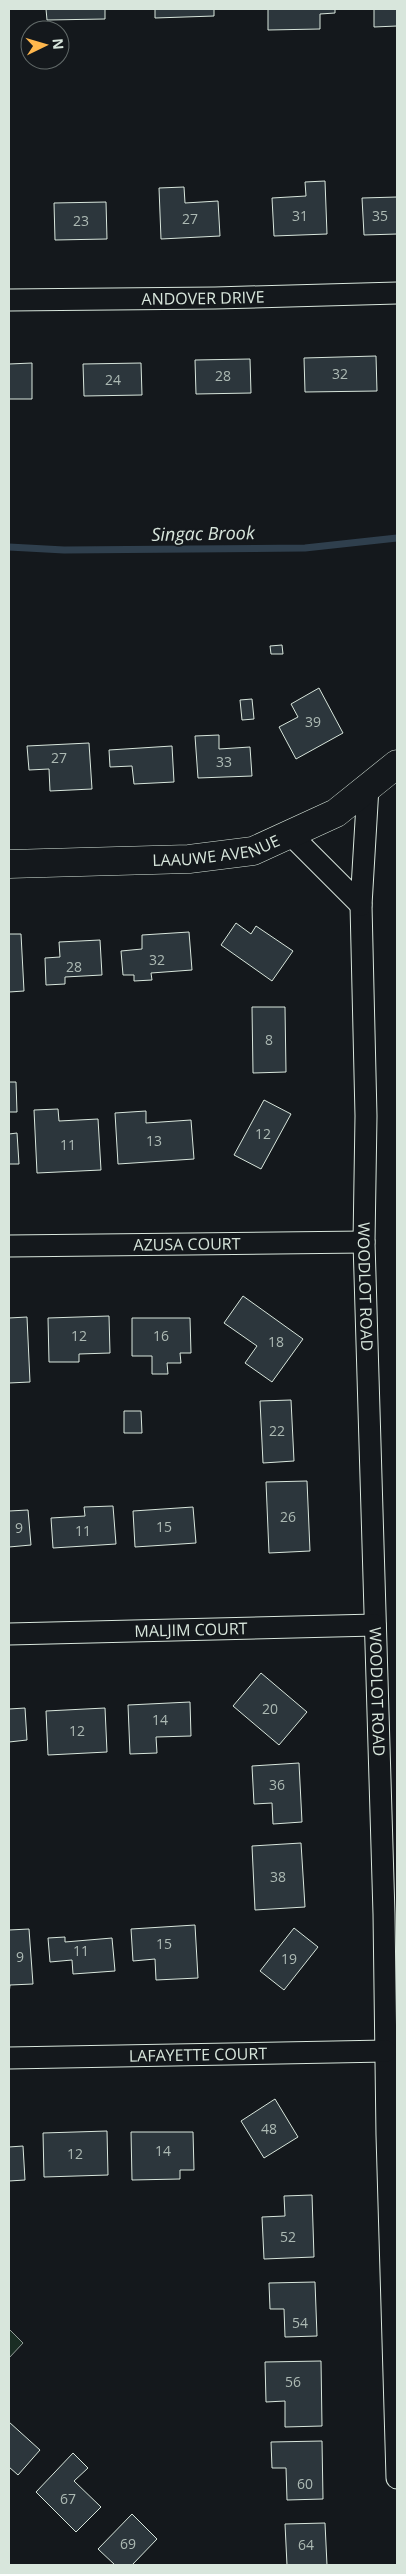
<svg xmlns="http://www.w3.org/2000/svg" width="406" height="2574" font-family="'Open Sans',sans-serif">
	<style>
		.green { fill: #1a2d24; stroke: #939e99 }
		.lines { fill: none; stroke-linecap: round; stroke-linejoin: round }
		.stream { stroke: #2f3f4d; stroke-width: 7 }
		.building { fill: #2c363c; stroke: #d8e6dc }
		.minor-casing { stroke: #d8e6dc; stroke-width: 23 }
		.tertiary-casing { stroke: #d8e6dc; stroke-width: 29 }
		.minor { stroke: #14181c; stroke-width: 21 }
		.tertiary { stroke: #14181c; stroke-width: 28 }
		.labels { text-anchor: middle; stroke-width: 4; stroke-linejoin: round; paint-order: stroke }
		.number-label { font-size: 14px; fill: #adbab4 }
		.street-label { font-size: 16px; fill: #d8e6dc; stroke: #14181c }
		.water-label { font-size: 18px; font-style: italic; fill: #d8e6dc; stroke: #14181c }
	</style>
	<rect width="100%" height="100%" fill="#14181c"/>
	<!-- green -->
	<path class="green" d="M9,2329l14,14 -14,15z"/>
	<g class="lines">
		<!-- stream -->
		<path class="stream" d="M9,547l55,3 241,-2 92,-10"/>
	</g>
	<!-- building -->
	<path class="building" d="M46,9h59v10l-58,1z
		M155,9h59v7l-59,2z
		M268,9h67v4l-15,1v15l-52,1z
		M374,9h23v17l-23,1z
		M325,181l2,53 -53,2 -2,-38 34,-2 -1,-14z
		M184,187l1,16 33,-2 2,35 -59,3 -2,-51z
		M397,197v37l-33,1 -2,-37z
		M106,202l1,37 -52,1 -1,-37z
		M376,356l1,35 -72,1 -1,-34z
		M250,359l1,34 -55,1 -1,-34z
		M32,363v36h-23v-35z
		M141,363l1,32 -58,1 -1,-32z
		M282,645l1,9h-12l-1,-8z
		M319,688l24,45 -47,26 -17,-32 19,-10 -7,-13z
		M252,699l2,20 -12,1 -2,-20z
		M219,735v14l31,-2 2,29 -54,2 -3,-42z
		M89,743l3,46 -42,2 -1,-22 -20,1 -2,-24z
		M172,746l2,36 -40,2 -2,-18 -22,1 -1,-17z
		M236,923l15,11 5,-8 37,25 -21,30 -51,-36z
		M189,932l3,38 -41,3 1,7 -18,1v-6h-11l-2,-24 21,-2v-14z
		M9,934h12l3,57 -15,1z
		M100,940l2,35 -37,2v7l-19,1 -1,-27 15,-1 -1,-15z
		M252,1007h33l1,65 -33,1z
		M9,1082h7l1,30h-8z
		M264,1100l27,14 -30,55 -27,-14z
		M58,1109l1,12 39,-2 3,51 -64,3 -3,-63z
		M146,1111v12l45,-3 3,39 -76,5 -3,-51z
		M17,1133l2,31h-10v-30z
		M243,1296l60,43 -31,43 -27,-19 12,-17 -33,-23z
		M109,1316l1,37 -31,1v8h-30l-1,-44z
		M27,1317l3,65 -21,1v-65z
		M132,1318h58l1,35h-11l1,10h-14l1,11h-16v-18h-20z
		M291,1400l3,61 -31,2 -3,-62z
		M124,1411h17l1,22h-18z
		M307,1481l3,70 -41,2 -3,-71z
		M113,1506l3,38 -63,4 -2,-30 34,-2 -1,-9z
		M193,1507l3,36 -61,4 -2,-36z
		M28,1510l3,35 -22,2v-36z
		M261,1673l46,39 -28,33 -46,-39z
		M190,1702l1,34 -35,1 1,16 -27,1 -2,-49z
		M25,1708l2,32 -18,2v-33z
		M105,1708l2,44 -59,3 -2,-44z
		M299,1763l3,59 -29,2 -1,-21 -18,1 -2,-38z
		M301,1843l4,64 -50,3 -3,-64z
		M195,1925l3,53 -42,2 -1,-21 -22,2 -2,-32z
		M294,1928l24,19 -34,43 -24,-19z
		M29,1929l4,55 -23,1 -1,9v-64z
		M65,1937v5l47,-4 3,33 -42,3 -1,-14 -22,2 -2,-24z
		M275,2099l23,38 -34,21 -23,-37z
		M107,2131l1,44 -64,2 -1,-44z
		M131,2132h62l1,38h-14v9l-48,1z
		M23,2146l2,34 -16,1v-34z
		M312,2195l2,62 -50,2 -2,-42 23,-1 -1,-20z
		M315,2282l2,54 -32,1 -1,-28h-14l-1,-26z
		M321,2361l1,65 -37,1v-26l-19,1 -1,-40z
		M9,2422l31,28 -22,25 -9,-8z
		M322,2441l1,58 -36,1 -1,-32h-14l-1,-26z
		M73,2453l15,15 -14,13 27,26 -25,25 -40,-40z
		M132,2514l25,25 -25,26h-17l-17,-16z
		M325,2523l2,42h-40l-2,-41z"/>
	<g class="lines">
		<!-- minor casing -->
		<g class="minor-casing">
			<g id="minor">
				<path id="s1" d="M9,300l206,-2 182,-5"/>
				<path id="s2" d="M368,787l-7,118 5,211 -2,126 20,672 3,221 10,343"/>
				<path d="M290,834l71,71"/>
				<path id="s3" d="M9,1246l355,-4"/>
				<path id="s4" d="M9,1634l366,-9"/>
				<path id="s5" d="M9,2058l377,-7"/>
			</g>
		</g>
		<!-- tertiary casing -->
		<g class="tertiary-casing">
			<g id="tertiary">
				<path id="s6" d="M9,864l180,-5 64,-8 83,-38 61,-49"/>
			</g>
		</g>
		<!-- minor -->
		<use href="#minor" class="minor"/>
		<!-- tertiary -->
		<use href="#tertiary" class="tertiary"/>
	</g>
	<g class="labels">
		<!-- number labels -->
		<g class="number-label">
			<text x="300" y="221">31</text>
			<text x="380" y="221">35</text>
			<text x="190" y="224">27</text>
			<text x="81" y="226">23</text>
			<text x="340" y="379">32</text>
			<text x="223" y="381">28</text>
			<text x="113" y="385">24</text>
			<text x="313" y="727">39</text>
			<text x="59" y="763">27</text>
			<text x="224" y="767">33</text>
			<text x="157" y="965">32</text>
			<text x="74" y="972">28</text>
			<text x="269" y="1045">8</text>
			<text x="263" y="1139">12</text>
			<text x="154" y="1146">13</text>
			<text x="68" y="1150">11</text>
			<text x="79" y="1341">12</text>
			<text x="161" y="1341">16</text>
			<text x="276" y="1347">18</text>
			<text x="277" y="1436">22</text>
			<text x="288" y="1522">26</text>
			<text x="164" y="1532">15</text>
			<text x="19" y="1533">9</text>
			<text x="83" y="1536">11</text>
			<text x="270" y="1714">20</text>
			<text x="160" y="1725">14</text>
			<text x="77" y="1736">12</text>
			<text x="277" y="1790">36</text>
			<text x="278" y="1882">38</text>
			<text x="164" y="1949">15</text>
			<text x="81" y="1956">11</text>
			<text x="20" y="1962">9</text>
			<text x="289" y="1964">19</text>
			<text x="269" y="2134">48</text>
			<text x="163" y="2156">14</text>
			<text x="75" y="2159">12</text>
			<text x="288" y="2242">52</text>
			<text x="300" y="2328">54</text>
			<text x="293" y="2387">56</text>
			<text x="305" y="2489">60</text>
			<text x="68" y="2504">67</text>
			<text x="128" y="2549">69</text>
			<text x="306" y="2550">64</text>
		</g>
		<!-- street labels -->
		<g class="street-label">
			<text dy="6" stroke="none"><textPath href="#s1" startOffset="194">ANDOVER DRIVE</textPath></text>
			<text dy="6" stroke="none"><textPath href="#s6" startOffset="208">LAAUWE AVENUE</textPath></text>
			<text dy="6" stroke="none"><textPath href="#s3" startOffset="178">AZUSA COURT</textPath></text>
			<text dy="6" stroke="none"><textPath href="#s2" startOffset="500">WOODLOT ROAD</textPath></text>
			<text dy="6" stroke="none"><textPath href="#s4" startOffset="182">MALJIM COURT</textPath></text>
			<text dy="6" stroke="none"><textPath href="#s2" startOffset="905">WOODLOT ROAD</textPath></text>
			<text dy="6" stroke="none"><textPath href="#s5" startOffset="189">LAFAYETTE COURT</textPath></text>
		</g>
		<!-- water labels -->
		<g class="water-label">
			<text transform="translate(203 534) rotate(-1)" y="6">Singac Brook</text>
		</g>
	</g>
	<!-- border -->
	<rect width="406" height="2574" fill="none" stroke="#d8e6dc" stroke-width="20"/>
	<!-- north arrow -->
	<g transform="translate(45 45) rotate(85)"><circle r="24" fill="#14181c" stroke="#626a69"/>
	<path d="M0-4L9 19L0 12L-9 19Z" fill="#ffb74d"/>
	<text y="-8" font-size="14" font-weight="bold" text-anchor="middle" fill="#d8e6dc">N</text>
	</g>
</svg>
